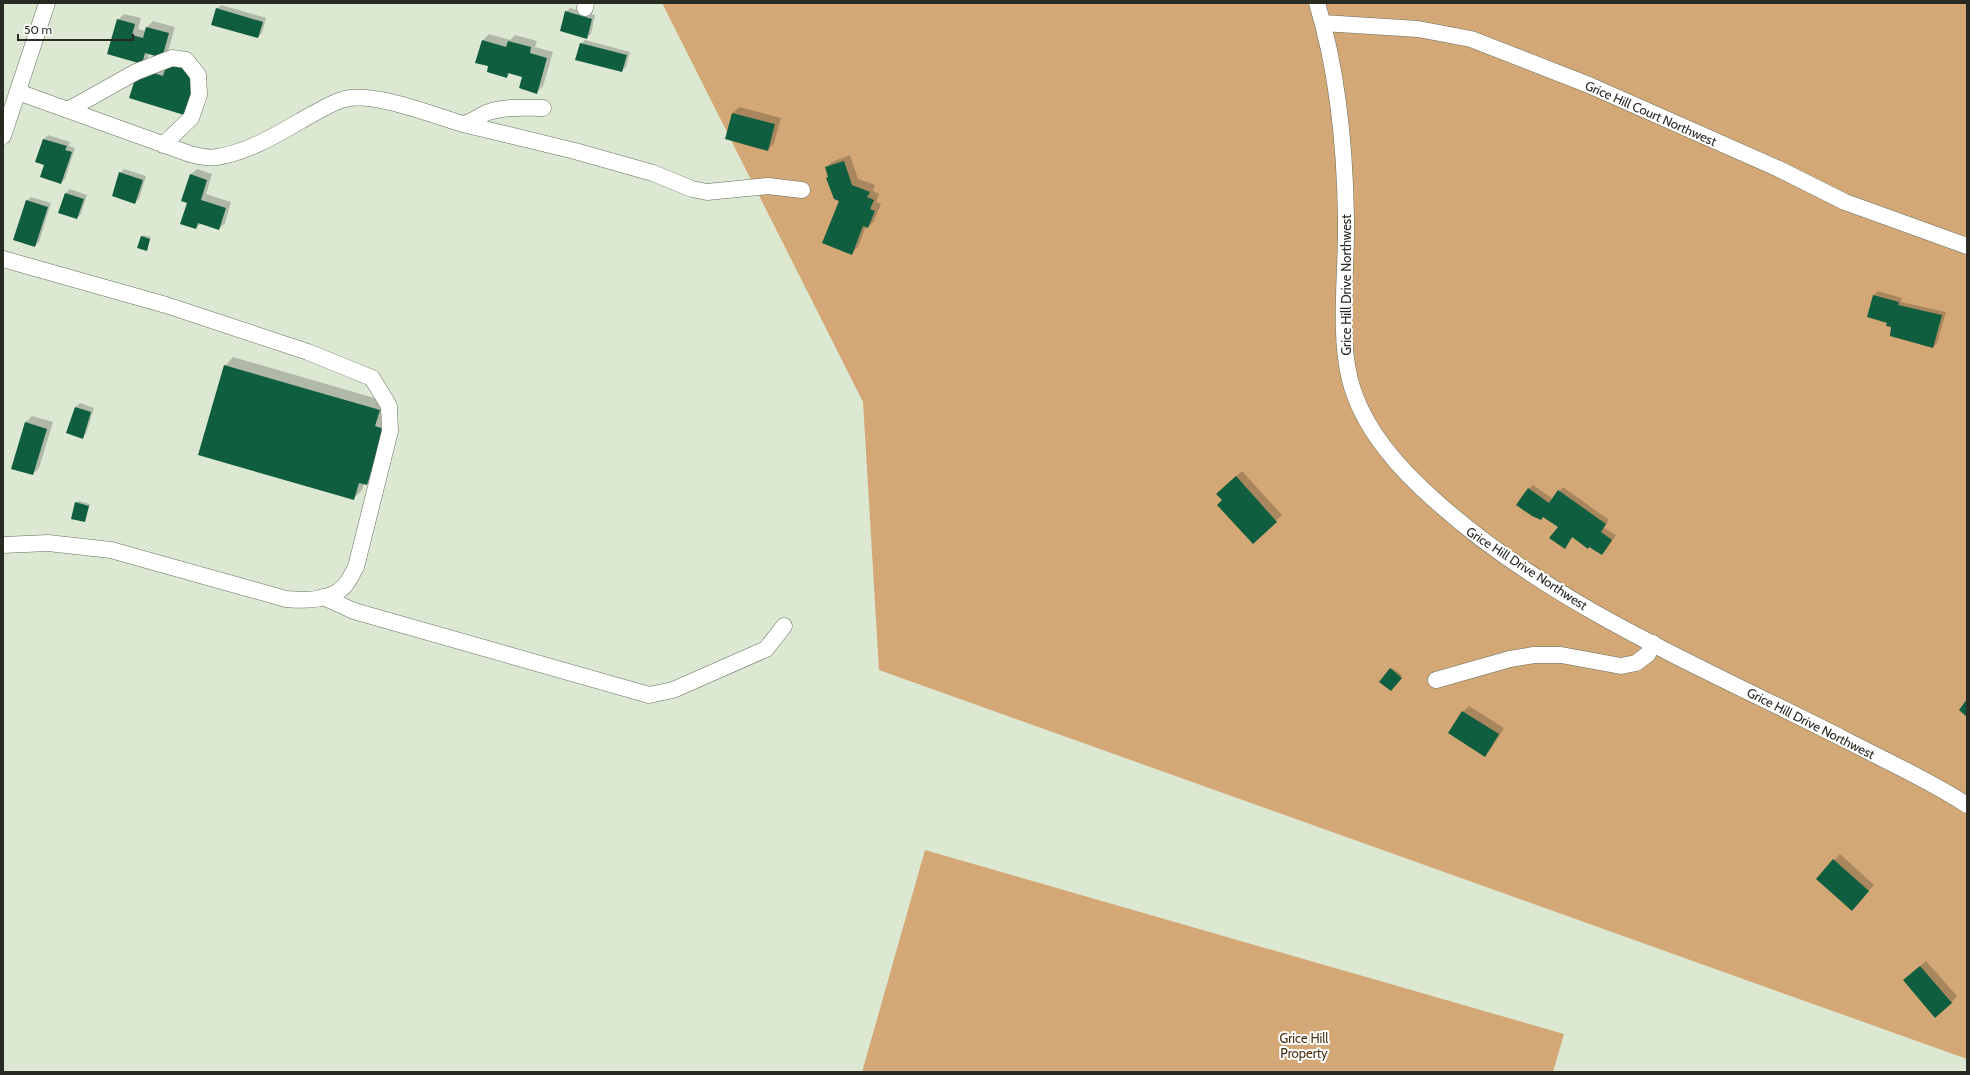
<svg xmlns="http://www.w3.org/2000/svg" width="1970" height="1075" font-family="Cabin,sans-serif">
	<style>
		.green { fill: #d3a876 }
		.shadow { fill: #0003 }
		.building { fill: #0f5e40 }
		.lines { fill: none; stroke-linecap: round; stroke-linejoin: round }
		.minor-casing { stroke: #66705d; stroke-width: 17 }
		.minor { stroke: #fff; stroke-width: 16 }
		.labels { text-anchor: middle; stroke-width: 4; stroke-linejoin: round; paint-order: stroke }
		.street-label { font-size: 13px; fill: #272b23; stroke: #fff }
		.park-label { font-size: 13px; fill: #493113; stroke: #fff }
	</style>
	<rect width="100%" height="100%" fill="#dce8d2"/>
	<!-- green -->
	<path class="green" d="M662,3h1305v1056l-1088,-389 -16,-268z
		M925,850l639,184 -11,38h-691z"/>
	<!-- shadow -->
	<path class="shadow" d="M221,5l45,13 -4,15 -4,4 -41,-28z
		M570,8l25,7 -4,19 -4,3 -21,-25z
		M124,14l17,4 -3,11 8,2 1,-4 6,-6 22,6 -7,24 -6,6 -13,-4 -1,4 -6,6 -24,-43z
		M489,34l21,6 5,-5 22,6 -2,6 18,5 -10,34 -6,6 -14,-16 -12,-4 -4,5 -18,-11 -6,-26z
		M585,40l45,12 -4,15 -4,4 -41,-27z
		M168,64l28,1 -6,43 -59,-11 23,-32z
		M739,107l42,11 -7,25 -6,7 -42,-11 7,-26z
		M48,135l22,7 -1,4 6,2 -10,31 -4,4 -16,-19 -9,-2 8,-23z
		M850,155l8,24 17,6 -2,6 6,3 -3,8 5,2 -7,17 -6,6 -2,-1 -8,21 -6,6 -11,-53 -15,-32 6,-6z
		M124,169l22,7 -7,23 -4,4 -15,-30z
		M197,169l15,5 -6,20 25,8 -6,21 -6,6 -18,-6 -5,5 -8,-26 2,-27z
		M70,189l17,6 -6,19 -4,4 -17,-6 6,-19z
		M31,197l20,6 -12,39 -4,4 -8,-45z
		M143,235l8,2 -5,13 -5,-13z
		M1878,291l24,7 -1,4 45,10 -9,31 -4,4 -41,-21 -4,-4 -20,-6 6,-21z
		M233,357l155,45 3,18 -16,56 -8,8h-3l-2,6 -8,8 -129,-132z
		M80,403l14,5 -8,26 -4,4 -6,-31z
		M32,416l21,6 -14,46 -6,6 -21,-6 14,-46z
		M1242,471l40,44 -29,27 -30,-42v-12z
		M1533,485l20,14 10,-12 46,33 -5,8 12,7 -10,15 -4,4 -29,-17 -9,10 -4,-20 -31,-38z
		M78,501l12,3 -6,17 -8,-18z
		M1392,668l10,7 -9,13 -2,-19z
		M1469,706l35,22 -13,21 -6,6 -22,-43z
		M1840,854l34,31 -16,18 -24,-43z
		M1926,961l31,35 -6,7 -41,-29z"/>
	<!-- building -->
	<path class="building" d="M216,8l47,14 -5,16 -47,-13z
		M565,11l27,8 -5,20 -27,-8z
		M117,19l18,5 -3,11 11,3 3,-11 23,6 -7,25 -17,-5 -3,11 -35,-10z
		M482,40l24,7 2,-6 23,6 -1,6 17,5 -10,36 -18,-6 3,-11 -14,-4 -1,5 -20,-6 1,-6 -13,-3z
		M580,43l47,12 -5,17 -47,-12z
		M167,63l23,8 -2,6 8,2 -12,36 -55,-17 8,-25 10,-2 16,5z
		M732,113l43,11 -7,27 -43,-12z
		M43,139l24,7 -2,4 7,2 -11,32 -21,-7 4,-12 -9,-3z
		M844,161l8,24 18,7 -3,5 7,3 -4,9 5,2 -7,17 -5,-2 -11,29 -30,-12 17,-42 -5,-2 -8,-21 2,-1 -3,-10z
		M119,172l24,8 -8,24 -23,-8z
		M190,174l17,6 -6,20 25,8 -7,22 -21,-7 -2,6 -16,-5 7,-21 -6,-2z
		M65,193l19,6 -7,20 -19,-6z
		M26,200l22,7 -13,40 -22,-7z
		M141,236l9,3 -3,12 -10,-3z
		M1873,295l26,7 -1,3 44,10 -9,33 -43,-12 1,-9 -5,-1 1,-3 -20,-6z
		M224,365l156,45 -5,16 9,3 -17,56 -8,-2 -5,17 -156,-45z
		M75,407l16,5 -8,27 -17,-6z
		M25,422l22,7 -14,46 -22,-6z
		M1236,476l41,46 -24,22 -36,-39 5,-5 -6,-6z
		M1528,488l21,15 9,-13 48,34 -5,8 11,8 -10,15 -13,-8 -1,2 -16,-12 -7,12 -16,-11 9,-11 -15,-10 -2,3 -9,-4 -16,-11z
		M75,502l14,4 -4,16 -14,-3z
		M1390,668l12,10 -11,13 -12,-9z
		M1967,699v18l-8,-7z
		M1462,711l37,23 -14,23 -37,-24z
		M1833,859l36,32 -17,20 -36,-32z
		M1920,966l32,37 -17,15 -32,-38z"/>
	<g class="lines">
		<!-- minor casing -->
		<g class="minor-casing">
			<path id="minor" d="M1317,3c21,69 28,144 29,216 1,49 -8,114 4,161 13,50 51,91 89,124 117,104 268,165 407,236 40,21 83,40 121,65
				M585,8l1,-5
				M1323,23l95,6 53,10 118,46 190,84 66,33 122,44
				M18,92l172,62c9,2 18,5 27,3 33,-5 64,-25 92,-41 12,-6 23,-14 36,-17 28,-8 90,17 118,25 13,-3 19,-11 29,-13 17,-5 35,-3 51,-3
				M68,110l68,-38 36,-14 14,2 12,15 1,20 -8,23 -28,27
				M463,124l112,27 78,22 39,16 15,3 61,-6 34,4
				M3,136l44,-133
				M3,259l163,46 142,47 64,26 17,28 1,25 -34,136c-3,5 -6,12 -10,17 -13,17 -40,17 -60,15l-175,-49 -63,-7 -45,2
				M323,597l31,14 295,84 24,-5 93,-41 18,-23
				M1436,680l74,-21 24,-4h27l60,11 15,-3 12,-9 5,-11"/>
		</g>
		<!-- minor -->
		<use href="#minor" class="minor"/>
	</g>
	<g class="labels">
		<!-- street labels -->
		<g class="street-label">
			<text transform="translate(1651 113) rotate(24)" y="5">Grice Hill Court Northwest</text>
			<text transform="translate(1346 285) rotate(-90)" y="5">Grice Hill Drive Northwest</text>
			<text transform="translate(1527 568) rotate(33)" y="5">Grice Hill Drive Northwest</text>
			<text transform="translate(1811 723) rotate(27)" y="5">Grice Hill Drive Northwest</text>
		</g>
		<!-- park labels -->
		<g class="park-label">
			<text x="1304" y="1043">Grice Hill<tspan x="1304" dy="15">Property</tspan></text>
		</g>
	</g>
	<!-- border -->
	<rect width="1970" height="1075" fill="none" stroke="#272b23" stroke-width="8"/>
	<!-- scale -->
	<path d="M18 34v6h115v-6" fill="none" stroke="#272b23" stroke-width="2"/>
	<text x="24" y="34" font-size="12" fill="#272b23" stroke="#ffffff" stroke-width="3" paint-order="stroke">50 m</text>
</svg>
